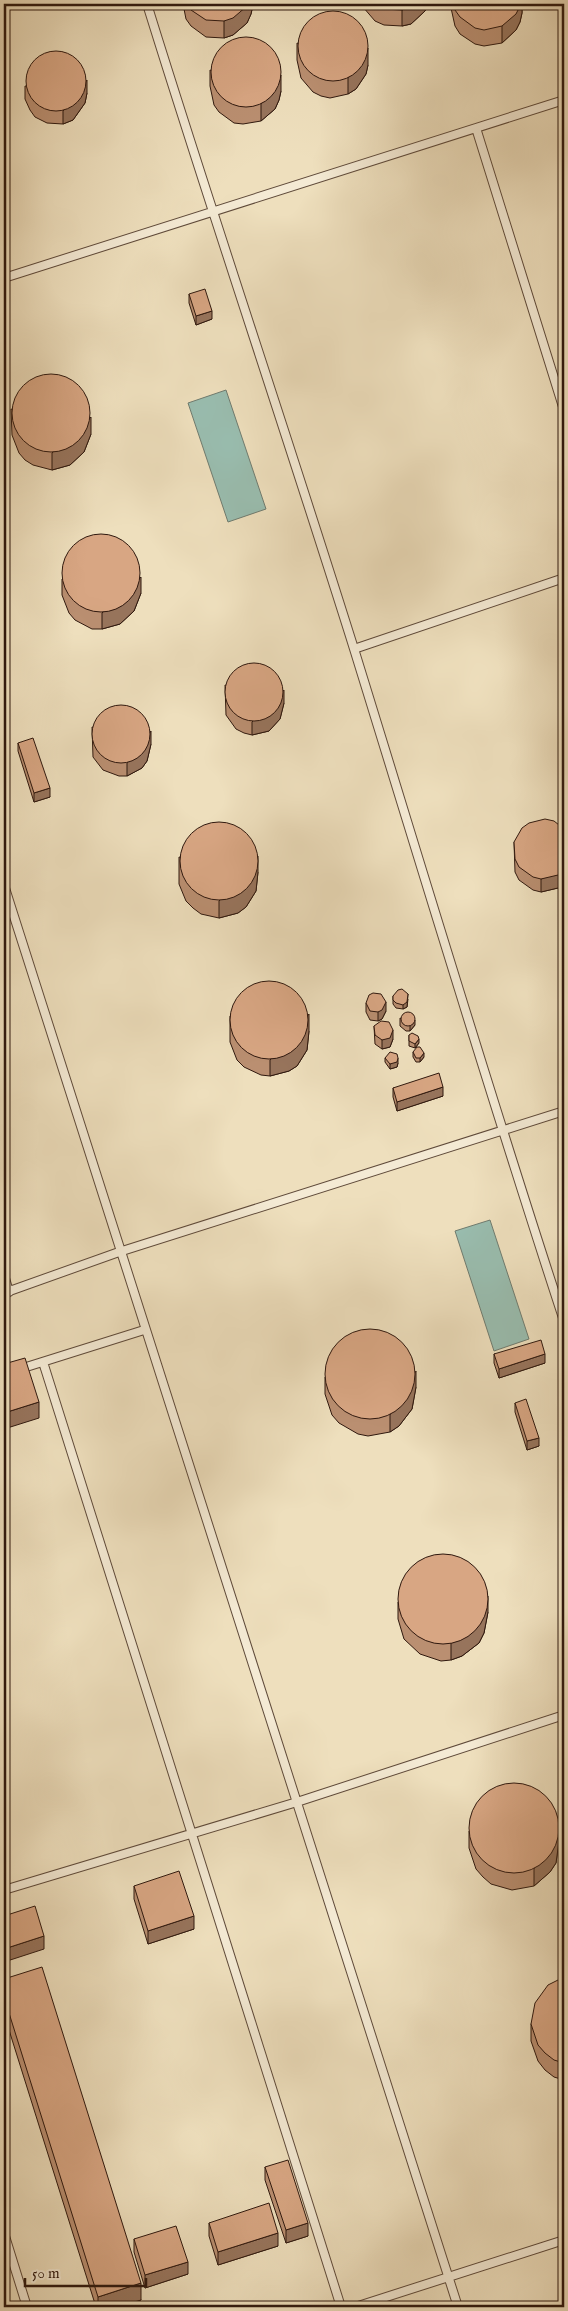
<svg xmlns="http://www.w3.org/2000/svg" width="568" height="2311" font-family="'IM FELL English',serif">
	<style>
		.water { fill: #99bdaf; stroke: #6f7b6f }
		.lines { fill: none; stroke-linecap: round; stroke-linejoin: round }
		.service-casing { stroke: #5f4a3a; stroke-width: 10 }
		.service { stroke: #f4ead4; stroke-width: 8 }
		.wall { fill: #ba8f71; stroke: #2f180e }
		.shaded-wall { fill: #97745c; stroke: #2f180e }
		.building { fill: #d8a683; stroke: #2f180e }
	</style>
	<rect width="100%" height="100%" fill="#eedfbd"/>
	<filter id="stains"><feTurbulence type="fractalNoise" baseFrequency=".004" numOctaves="4"/><feColorMatrix values="0 0 0 0 .2 0 0 0 0 .09 0 0 0 0 .02 0 0 0 .5 -.17"/></filter>
	<radialGradient id="worn" r=".72"><stop offset=".6" stop-color="#630" stop-opacity="0"/><stop offset="1" stop-color="#630" stop-opacity=".3"/></radialGradient>
	<!-- water -->
	<path class="water" d="M226,390l40,119 -38,13 -40,-119z
		M490,1220l39,119 -35,12 -39,-120z"/>
	<g class="lines">
		<!-- service casing -->
		<g class="service-casing">
			<path id="service" d="M147,4c67,216 140,431 208,648 69,223 136,447 209,669
				M563,4l1,4
				M476,128l88,282
				M4,278l560,-178
				M354,649l210,-71
				M4,885l454,1422
				M4,1275l5,17
				M4,1293l115,-41 445,-141
				M43,1362l298,945
				M4,1374l140,-44
				M4,1890l293,-88 267,-87
				M4,2233l23,74
				M355,2307l209,-67"/>
		</g>
		<!-- service -->
		<use href="#service" class="service"/>
	</g>
	<!-- wall -->
	<path class="wall" d="M183,4h70v1l-2,9 -4,9 -14,12 -9,3 -18,-1 -15,-11 -5,-7z
		M288,4h36l-12,5 -18,-1z
		M363,4h66l-4,7 -14,13 -9,2 -18,-1 -9,-4 -12,-14z
		M451,4h71v9l-2,9 -4,8 -14,13 -18,3 -9,-2 -15,-10 -5,-8 -4,-18z
		M297,43l71,22 -2,9 -10,15 -8,5 -18,4 -9,-2 -8,-4 -12,-14 -4,-18z
		M210,70l71,21 -2,9 -4,9 -14,12 -18,3 -9,-1 -15,-11 -5,-7 -4,-19z
		M25,86l62,7 -2,10 -12,17 -10,4 -16,-1 -12,-6 -5,-7 -5,-11z
		M189,294l23,25 -16,6 -7,-22z
		M11,409l80,25 -7,18 -14,13 -18,5 -19,-5 -8,-5 -6,-7 -7,-18z
		M62,579l79,14 -7,18 -14,13 -18,5h-10l-17,-9 -6,-7 -7,-18z
		M225,685l59,18 -4,16 -11,12 -17,4 -8,-2 -8,-4 -10,-14z
		M92,727l59,17 -4,17 -5,7 -15,8h-8l-16,-6 -10,-13z
		M18,743l32,54 -16,5 -16,-51z
		M564,829v54l-6,5 -17,4 -8,-2 -14,-10 -4,-8 -1,-30z
		M179,857l79,15 -2,19 -10,16 -8,6 -19,5 -18,-4 -8,-6 -7,-7 -7,-17z
		M393,996l15,3 -1,8 -4,2 -7,-1 -3,-4z
		M366,1003l20,8 -4,8 -4,2 -8,-1 -4,-8z
		M230,1016l79,15 -2,19 -10,16 -8,5 -19,5 -9,-1 -17,-8 -7,-7 -7,-18z
		M400,1018l15,7 -5,6h-4l-6,-5z
		M374,1026l19,13 -3,8 -8,2 -7,-5z
		M409,1035l10,8 -4,5 -6,-2z
		M413,1052l11,5 -4,5h-4l-3,-5z
		M385,1058l13,5 -1,4 -7,2 -5,-7z
		M393,1088l50,8 -46,15 -4,-14z
		M494,1354l51,9 -46,15 -5,-15z
		M325,1377l91,10 -4,22 -13,17 -9,6 -22,4 -10,-2 -19,-11 -7,-8 -7,-21z
		M515,1403l24,43 -12,4 -12,-38z
		M398,1602l90,10 -4,21 -5,10 -17,13 -11,4 -10,1 -21,-7 -16,-15 -6,-20z
		M469,1831l90,10 -3,22 -6,9 -16,14 -22,4 -21,-6 -8,-7 -7,-8 -7,-21z
		M134,1886l60,43 -46,15 -14,-45z
		M564,1978v102l-10,-3 -9,-7 -7,-9 -7,-20v-17z
		M4,1979l137,321 -23,7h-22l-92,-293z
		M265,2167l43,69 -22,7 -21,-63z
		M209,2223l69,23 -60,19 -9,-29z
		M134,2239l54,35 -43,14 -11,-36z"/>
	<!-- shaded-wall -->
	<path class="shaded-wall" d="M248,4h5v1l-2,9 -4,9 -14,12 -9,3v-17z
		M312,4h12l-12,5z
		M415,4h14l-4,7 -14,13 -9,2v-16z
		M521,4h1v9l-2,9 -4,8 -14,13v-17z
		M368,48v17l-2,9 -10,15 -8,5v-16z
		M281,75v16l-2,9 -4,9 -14,12v-17z
		M87,80v13l-2,10 -12,17 -10,4v-13z
		M212,311v8l-16,6v-9z
		M91,417v17l-7,18 -14,13 -18,5v-17z
		M141,577v16l-7,18 -14,13 -18,5v-16z
		M284,690v13l-4,16 -11,12 -17,4v-13z
		M151,731v13l-4,17 -5,7 -15,8v-13z
		M50,788v9l-16,5v-9z
		M258,856v16l-2,19 -10,16 -8,6 -19,5v-17z
		M564,870v13l-6,5 -17,4v-13z
		M408,994l-1,13 -4,2v-4z
		M386,1002v9l-4,8 -4,2v-9z
		M309,1014v17l-2,19 -10,16 -8,5 -19,5v-16z
		M415,1020v5l-5,6v-5z
		M393,1030v9l-3,8 -8,2v-9z
		M419,1039v4l-4,5v-4z
		M424,1053v4l-4,5v-4z
		M398,1058v5l-1,4 -7,2v-5z
		M443,1087v9l-46,15v-9z
		M545,1354v9l-46,15v-9z
		M416,1371v16l-4,22 -13,17 -9,6v-17z
		M39,1402v16l-35,11v-16z
		M539,1438v8l-12,4v-9z
		M488,1596v16l-4,21 -5,10 -17,13 -11,4v-17z
		M559,1825v16l-3,22 -6,9 -16,14v-17z
		M6,1852v17h-2v-16z
		M194,1916v13l-46,15v-13z
		M44,1936v13l-40,13v-13z
		M308,2223v13l-22,7v-13z
		M278,2233v13l-60,19v-13z
		M188,2262v12l-43,14v-13z
		M141,2283v17l-23,7h-20v-10z"/>
	<!-- building -->
	<path class="building" d="M187,4h61l-1,2 -14,12 -9,3 -18,-1 -15,-10z
		M375,4h40l-4,3 -9,3 -18,-1z
		M454,4h67l-5,10 -14,12 -18,4 -9,-2 -15,-11 -5,-7z
		M298 46a35 35 0 1 1 70 0a35 35 0 1 1-70 0Z
		M211 72a35 35 0 1 1 70 0a35 35 0 1 1-70 0Z
		M26 81a30 30 0 1 1 60 0a30 30 0 1 1-60 0Z
		M205,289l7,22 -16,5 -7,-22z
		M12 413a39 39 0 1 1 78 0a39 39 0 1 1-78 0Z
		M62 573a39 39 0 1 1 78 0a39 39 0 1 1-78 0Z
		M225 692a29 29 0 1 1 58 0a29 29 0 1 1-58 0Z
		M92 734a29 29 0 1 1 58 0a29 29 0 1 1-58 0Z
		M33,738l17,50 -16,5 -16,-50z
		M545,819l9,2 10,8v41l-6,5 -17,4 -8,-2 -14,-10 -4,-8 -1,-17 8,-14 7,-5z
		M180 861a39 39 0 1 1 78 0a39 39 0 1 1-78 0Z
		M230 1020a39 39 0 1 1 78 0a39 39 0 1 1-78 0Z
		M402,989l6,5 -1,8 -4,3 -7,-2 -3,-3v-4l5,-6z
		M373,993l8,1 5,8 -4,8 -4,2 -8,-1 -4,-8 3,-8z
		M401 1019a7 7 0 1 1 14 0a7 7 0 1 1-14 0Z
		M381,1021l8,1 4,8 -3,8 -8,2 -7,-5 -1,-9z
		M412,1033l6,3 1,3 -4,5 -6,-3v-6z
		M417,1047h3l4,6 -4,5h-4l-3,-6z
		M390,1052l7,2 1,4 -1,4 -7,2 -5,-6z
		M439,1073l4,14 -46,15 -4,-14z
		M325 1374a45 45 0 1 1 90 0a45 45 0 1 1-90 0Z
		M541,1340l4,14 -46,15 -5,-15z
		M25,1358l14,44 -35,11v-49z
		M526,1399l13,39 -12,3 -12,-38z
		M398 1599a45 45 0 1 1 90 0a45 45 0 1 1-90 0Z
		M469 1828a45 45 0 1 1 90 0a45 45 0 1 1-90 0Z
		M179,1871l15,45 -46,15 -14,-45z
		M35,1906l9,30 -40,13v-33z
		M42,1967l99,316 -43,14 -94,-300v-18z
		M564,1978v85l-10,-3 -9,-7 -7,-8 -7,-21 4,-21 13,-18 10,-5z
		M288,2160l20,63 -22,7 -21,-63z
		M269,2203l9,30 -60,19 -9,-29z
		M176,2226l12,36 -43,13 -11,-36z"/>
	<!-- margin -->
	<rect width="568" height="2311" fill="none" stroke="#eedfbd" stroke-width="20"/>
	<rect x="5" y="5" width="558" height="2301" fill="none" stroke="#2f180e" stroke-width="2.5"/>
	<rect x="10" y="10" width="548" height="2291" fill="none" stroke="#2f180e"/>
	<!-- scale -->
	<path d="M25 2278v8h121v-8" fill="none" stroke="#2f180e" stroke-width="2.5"/>
	<text x="32" y="2278" font-size="15" fill="#2f180e" stroke="#f4ead4" stroke-width="4" paint-order="stroke">50 m</text>
	<rect width="100%" height="100%" filter="url(#stains)"/>
	<rect width="100%" height="100%" fill="url(#worn)"/>
</svg>
